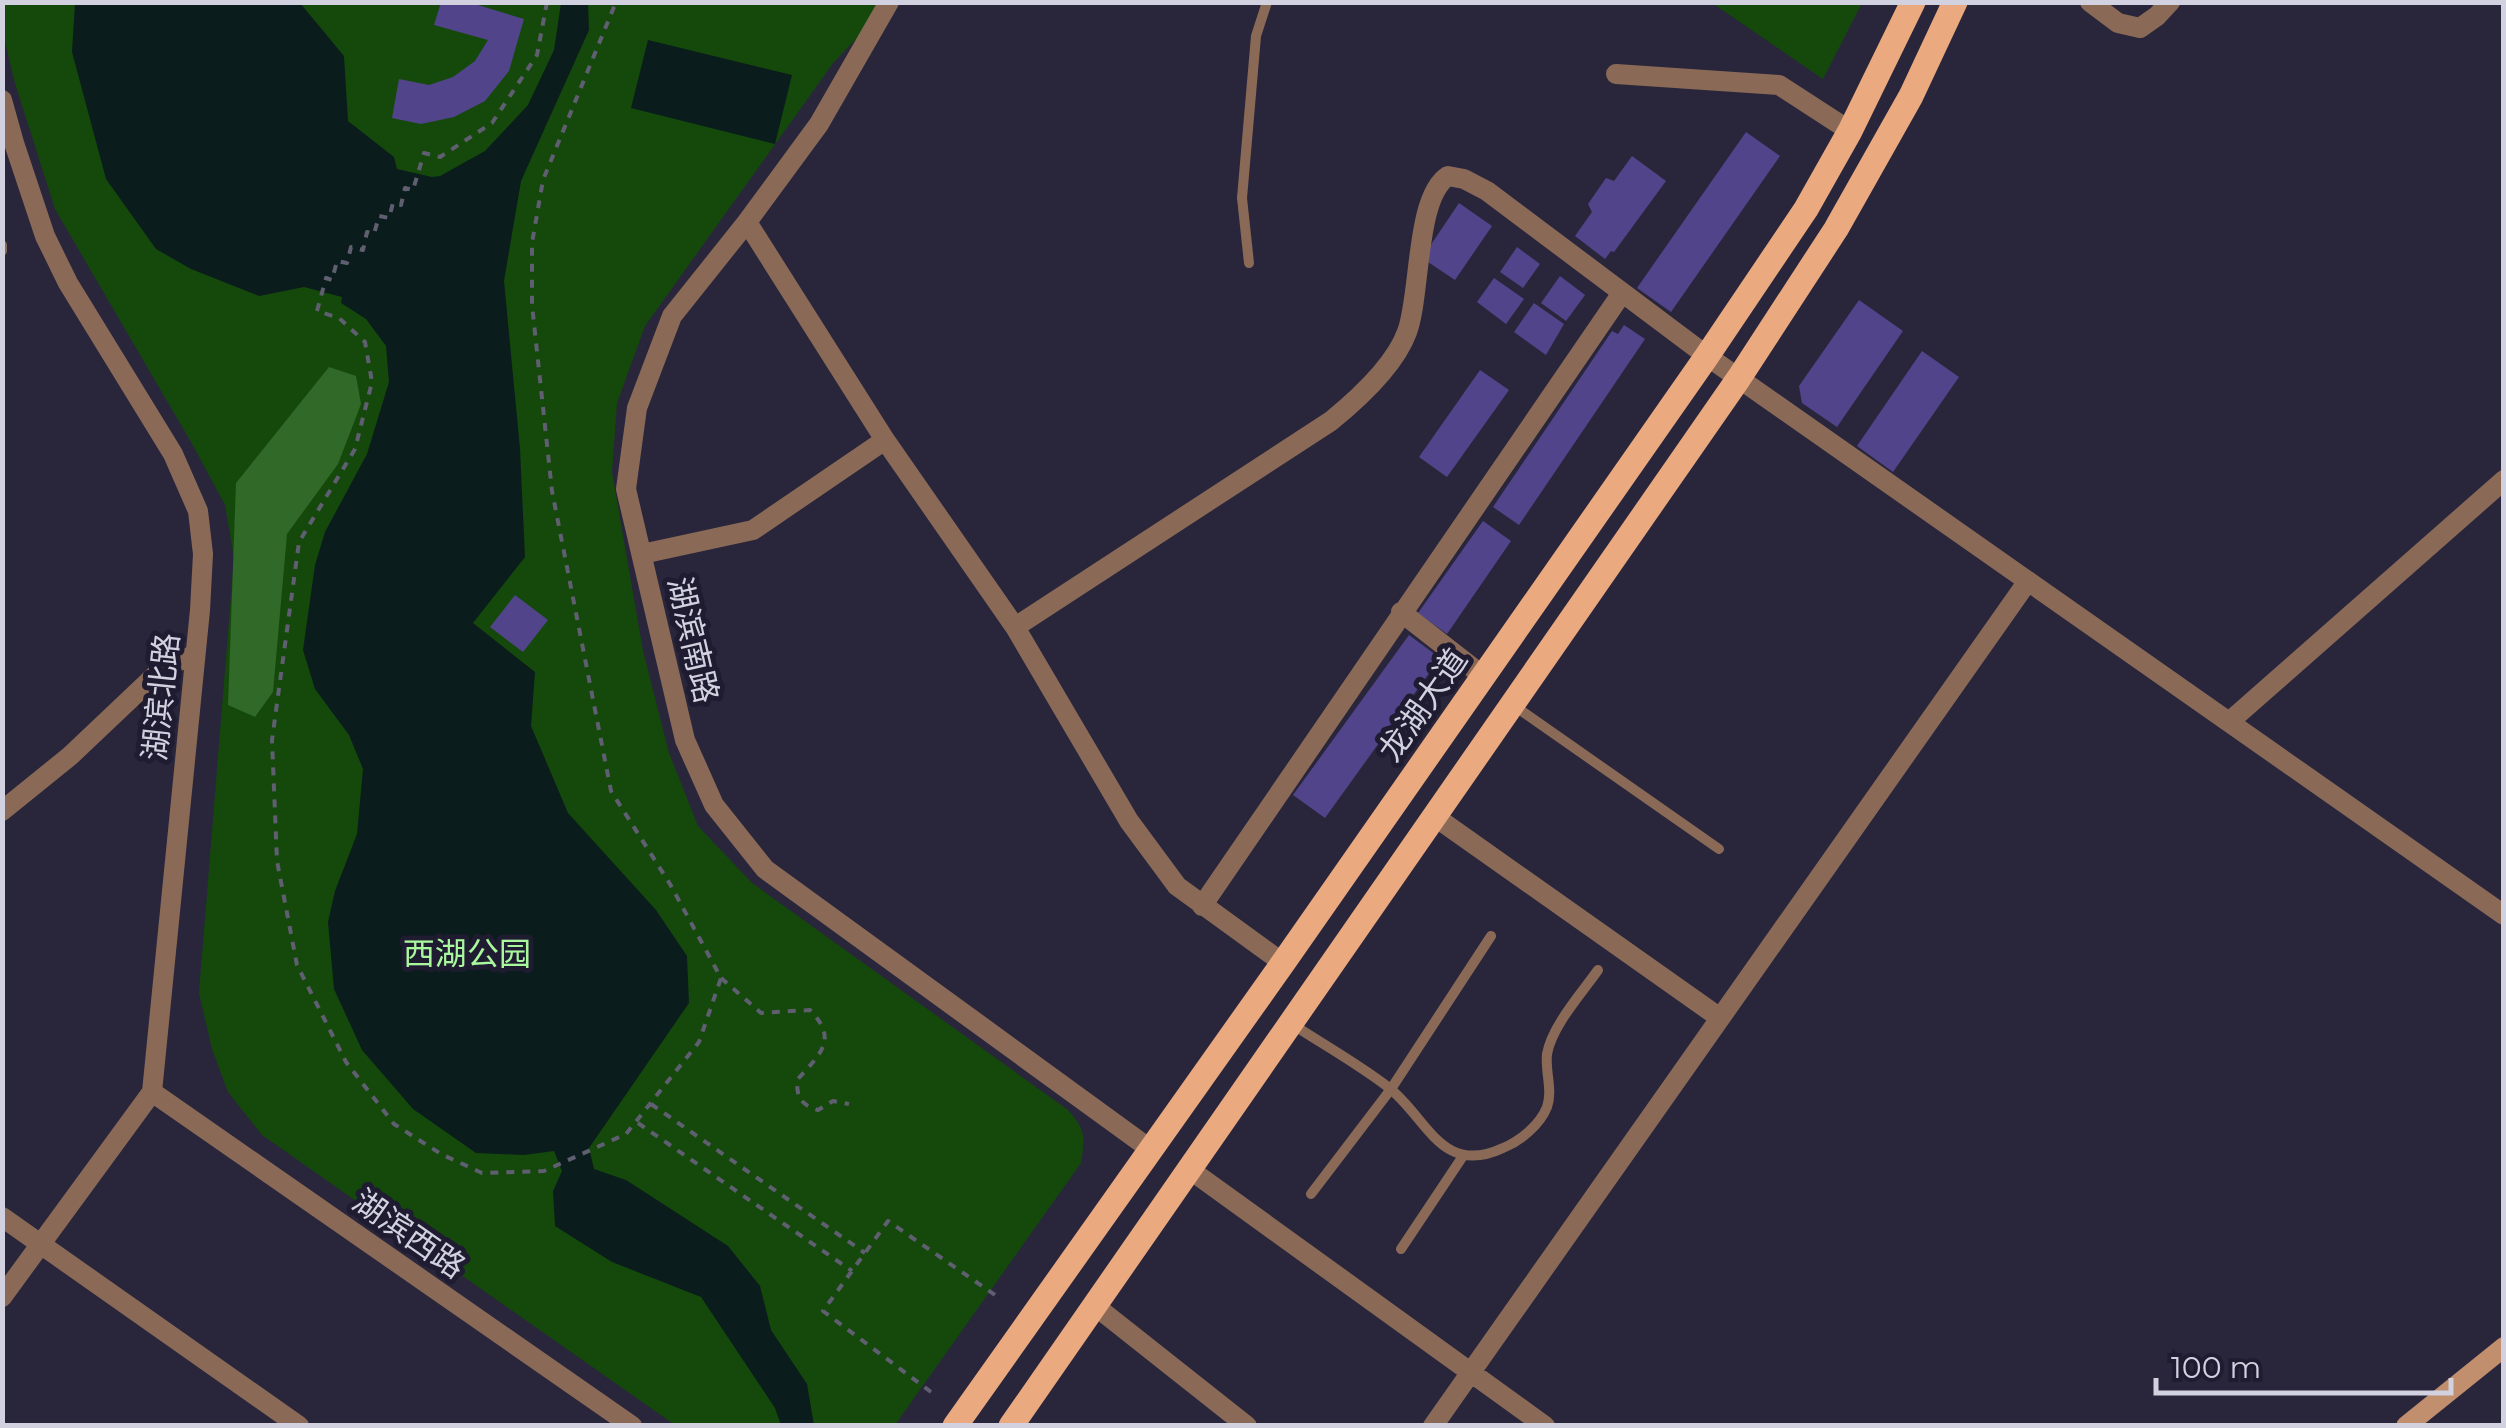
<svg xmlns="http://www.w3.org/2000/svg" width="2506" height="1428" font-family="Montserrat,'Noto Sans SC',sans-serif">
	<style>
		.green { fill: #14490b }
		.forest { fill: #316928 }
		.water { fill: #0b1c1d }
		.building { fill: #52448b }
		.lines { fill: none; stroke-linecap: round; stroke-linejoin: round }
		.path { stroke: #605e71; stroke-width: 4; stroke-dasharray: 8 8; stroke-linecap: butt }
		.lane { stroke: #8a6a56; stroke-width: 10 }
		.street { stroke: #8a6a56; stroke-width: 20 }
		.secondary { stroke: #c18e6e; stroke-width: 20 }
		.primary { stroke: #eba97f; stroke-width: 25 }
		.labels { text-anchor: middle; stroke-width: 10; stroke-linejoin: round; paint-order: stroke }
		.street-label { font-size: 32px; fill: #d2d1df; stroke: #1f1c32 }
		.park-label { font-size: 32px; fill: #aaf89d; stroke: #1f1c32 }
	</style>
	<rect width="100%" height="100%" fill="#29263c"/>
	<!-- green -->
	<path class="green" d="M2,3h889l-57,59 -189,264 -28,77 -5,69 31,179 26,102 29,73 54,57 316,227c18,20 17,28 13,53l-186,262h-220l-413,-290 -34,-43 -16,-43 -13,-56 35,-435 -9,-53 -34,-63 -136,-233 -41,-129 -11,-47z
		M1712,3h150l-39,76z"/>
	<!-- forest -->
	<path class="forest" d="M329,367l27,9 5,28 -23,60 -51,70 -14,158 -18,25 -27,-12 8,-222z"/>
	<!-- water -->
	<path class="water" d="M75,3h225l44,53 4,65 46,36 3,12 35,8 8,-1 45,-25 43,-46 26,-55 7,-47h27l1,27 -68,151 -17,100 16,168 5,108 -52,66 62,49 -4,54 37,87 88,97 31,46 2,47 -100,145 5,21 32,11 102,66 32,40 11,44 36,54 7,41h-33l-6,-17 -74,-111 -89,-35 -57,-36 -2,-35 9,-20 -8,-20 -30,4 -48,-2 -63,-44 -51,-59 -28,-61 -6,-67 7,-31 22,-57 6,-65 -14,-34 -34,-46 -12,-39 12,-85 10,-33 42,-78 22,-72 -3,-36 -20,-27 -25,-16 1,-6 -38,-10 -45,9 -68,-27 -35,-20 -50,-70 -34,-127z
		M648,40l144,35 -17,69 -144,-36z"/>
	<!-- building -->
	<path class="building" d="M441,2h27l56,17 -15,52 -24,30 -31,16 -33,7 -29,-6 7,-39 30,6 24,-8 22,-16 13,-21 -54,-15z
		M1746,132l34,24 -109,156 -34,-24z
		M1632,156l34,25 -52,71 -3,-1 -6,8 -30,-23 17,-24 -4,-8 18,-26 8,3z
		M1459,203l33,23 -37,54 -33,-22z
		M1517,247l23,17 -17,24 -23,-16z
		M1560,276l25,19 -19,26 -25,-18z
		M1494,278l30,21 -18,25 -29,-22z
		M1859,300l44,31 -66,96 -35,-24 -3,-17z
		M1534,303l30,21 -18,31 -32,-23z
		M1624,325l21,14 -126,186 -26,-18 119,-176 6,3z
		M1922,351l37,26 -66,95 -36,-26z
		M1480,370l29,20 -62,87 -28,-20z
		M1483,521l28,20 -64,93 -29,-21z
		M515,595l33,25 -25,32 -33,-25z
		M1409,635l31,23 -115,160 -32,-23z"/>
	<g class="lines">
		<!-- path -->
		<path class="path" d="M547,2l-10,53 -45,68 -52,34 -16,-4 -11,37 -8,-2 -4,17 -8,-2 -4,15 -10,-2 -5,18 -7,-2 -4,18 -12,-3 -4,16 -10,-2 -5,19 -6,-2 -9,33 22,7 26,24 7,40 -17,67 -56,93 -27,198 5,121 20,104 49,97 48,62 47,30 41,19 62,-2 82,-37 73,-92 22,-64 -51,-94 -59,-93 -59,-300 -20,-186v-62l11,-63 73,-178
			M721,978l40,35 49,-3c29,30 10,44 -13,70 0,18 3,24 21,30l15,-9 16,3
			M651,1104l214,149
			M638,1123l214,148
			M931,1392l-108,-81 65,-90 110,76"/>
		<!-- lane -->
		<path class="lane" d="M2,245v6
			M1249,263l-7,-65 14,-162 11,-34
			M1513,705l206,144
			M1292,1024c32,21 66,40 96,63 39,30 53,90 115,61 17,-7 37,-23 44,-41 6,-17 -2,-35 0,-53 5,-28 34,-60 51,-84
			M1311,1194l80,-105 100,-153
			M1401,1249l62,-93"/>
		<!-- street -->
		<path class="street" d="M889,2l-70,122 -72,98 -75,94 -35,92 -11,81 59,251 29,65 51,64 385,280
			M2090,2l28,21 22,5 17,-12 13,-14
			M1616,74l163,11 71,46
			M2,100l12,43 31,93 23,47 105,171 25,57 5,43 -3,56 -48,482 -150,205
			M747,222l138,218 130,187 114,194 48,65 106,77
			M642,554l111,-24 132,-90
			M1401,612l82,64
			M1015,627l316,-206c27,-22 64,-56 76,-89 14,-37 8,-135 41,-156l16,3 23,12 220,165 797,559
			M2229,722l275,-242
			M2,811l68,-55 95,-90 30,-11
			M1434,816l286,202
			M1202,906l420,-613
			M152,1092l480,334
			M1189,1169l356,257
			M2,1217l297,209
			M1094,1305l153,121
			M1433,1426l595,-845"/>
		<!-- secondary -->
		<path class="secondary" d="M2406,1426l98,-79"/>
		<!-- primary -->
		<path class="primary" d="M955,1426l328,-463 424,-607 99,-147 44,-78 63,-129
			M1011,1426l728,-1048 97,-149 75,-133 44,-94"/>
	</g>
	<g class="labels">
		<!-- street labels -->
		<g class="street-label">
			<text transform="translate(693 640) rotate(77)" y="11">湖滨南路</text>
			<text transform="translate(161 697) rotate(-84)" y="11">湖滨北路</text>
			<text transform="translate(1423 705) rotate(-55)" y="11">龙湖大道</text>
			<text transform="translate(409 1234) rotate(35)" y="11">湖滨西路</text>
		</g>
		<!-- park labels -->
		<g class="park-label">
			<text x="467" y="965">西湖公园</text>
		</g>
	</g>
	<!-- border -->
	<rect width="2506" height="1428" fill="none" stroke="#d2d1df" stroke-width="10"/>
	<!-- scale -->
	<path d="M2156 1378v15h295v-15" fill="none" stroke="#d2d1df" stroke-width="5"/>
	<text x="2171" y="1378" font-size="30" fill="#d2d1df" stroke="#1f1c32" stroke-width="8" paint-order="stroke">100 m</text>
</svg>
